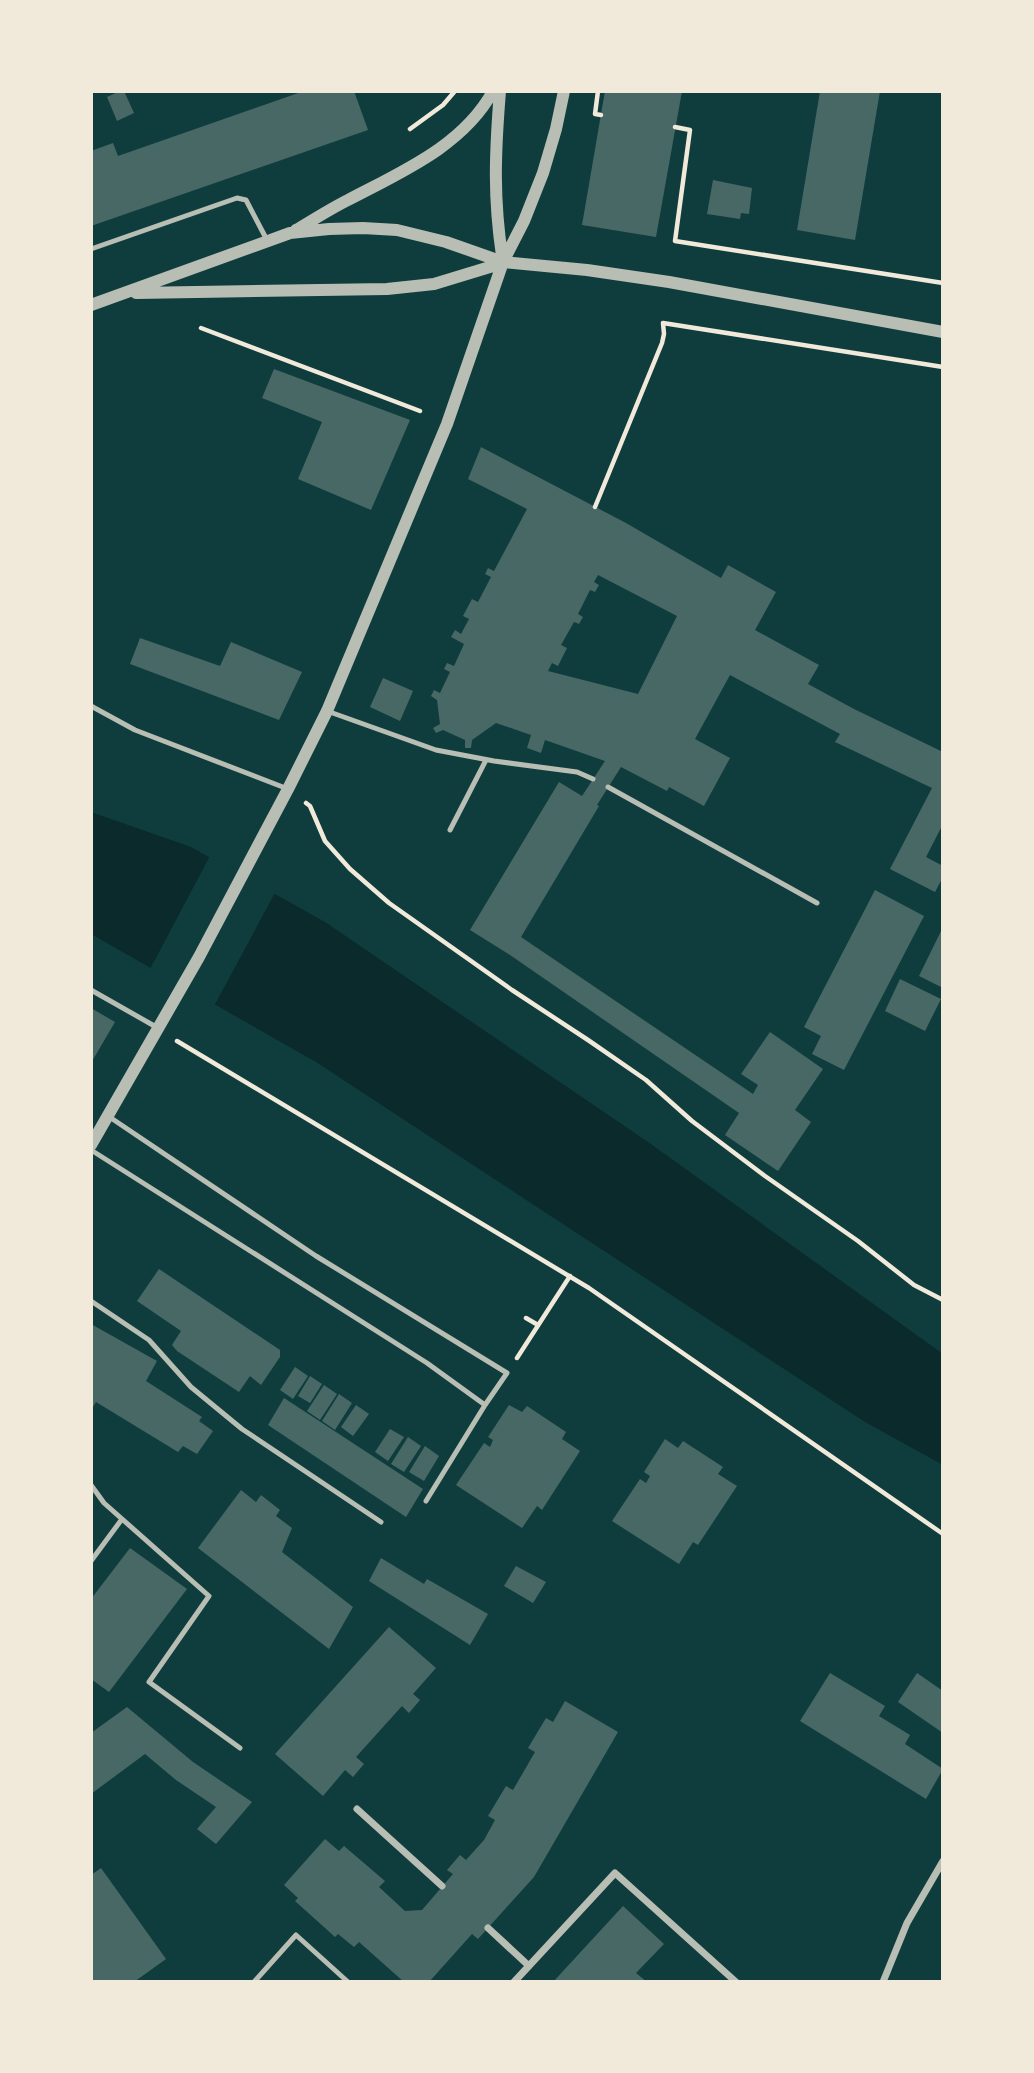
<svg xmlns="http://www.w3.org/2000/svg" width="1034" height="2073" font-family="Mulish,sans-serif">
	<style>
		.water { fill: #0a2a2b }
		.pier { fill: #0f3d3e }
		.building { fill: #486865; fill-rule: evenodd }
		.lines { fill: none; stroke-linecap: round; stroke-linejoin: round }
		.path { stroke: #f1e9da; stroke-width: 4.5 }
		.service { stroke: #b8beb3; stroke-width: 5 }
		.minor { stroke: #b8beb3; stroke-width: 7 }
		.tertiary { stroke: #b8beb3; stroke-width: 12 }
	</style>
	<rect width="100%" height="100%" fill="#0f3d3e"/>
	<!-- water -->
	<path class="water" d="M91,812l100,35 134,75 323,220 295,212v111l-78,-43 -549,-360 -225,-128z"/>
	<!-- pier -->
	<path class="pier" d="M211,854l65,37 -63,117 -64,-37z"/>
	<!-- building -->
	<path class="building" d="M120,91h4l10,22 -17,8 -10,-24z
		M304,91h50l14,39 -277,96v-75l22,-8 5,13z
		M605,91h77l-26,146 -74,-12z
		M820,91h60l-25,149 -58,-10z
		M713,180l39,8 -3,26 -8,-1 -1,6 -33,-5z
		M274,369l136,51 -39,90 -73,-31 24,-57 -60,-24z
		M481,447l145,76 95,55 7,-13 48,27 -21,38 64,35 -11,19 46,25 89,43v72l-17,33 17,9v11l-8,15 -45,-23 42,-81 -97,-46 5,-8 -110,-59 -35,64 35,19 -26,48 -35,-19 -2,4 -46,-24 -24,38 2,1 -78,131 232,157 5,-9 -17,-11 29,-42 53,37 -28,41 16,12 -33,49 -53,-36 14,-22 -229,-158 -40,-25 89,-148 23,14 23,-35 -60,-21 -4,13 -14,-5 4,-13 -35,-12 -24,17 -1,8h-6v-8l-22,-10 -7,3 -3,-5 7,-4 -3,-24 -6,-4 3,-6 6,3 10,-21 -6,-3 3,-6 7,3 10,-22 -13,-7 4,-7 6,4 8,-15 -6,-3 9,-17 6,3 13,-25 -6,-3 3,-6 6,3 33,-62 -59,-30zM598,575l79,41 -39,78 -90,-23 4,-8 6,3 9,-18 -6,-3 13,-23 5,2 4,-7 -5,-3 12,-24 5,2 4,-7 -5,-3z
		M140,638l80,28 11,-24 71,30 -23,48 -149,-56z
		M383,678l30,13 -13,30 -30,-14z
		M875,890l49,26 -80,154 -32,-16 9,-18 -17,-9z
		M943,927v61l-24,-12z
		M900,979l41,20 -16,32 -40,-20z
		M91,1008l24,14 -24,41z
		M159,1269l121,81v7l-19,28 -11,-9 -11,16 -62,-41 -5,-6 9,-14 -44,-30z
		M91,1324l66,37 -11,20 56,36 -3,4 14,10 -16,23 -14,-8 -5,6 -82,-50 -5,8z
		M295,1367l13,9 -15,23 -13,-9z
		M310,1376l12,8 -12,19 -12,-7z
		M324,1385l13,9 -17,26 -13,-9z
		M339,1394l13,9 -17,27 -13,-9z
		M284,1398l139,91 -17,28 -138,-92z
		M356,1405l13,9 -16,22 -12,-9z
		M509,1405l13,7 5,-6 39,26 -4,7 18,12 -38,59 -5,-4 -15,22 -66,-43 28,-42 6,4 3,-7 -5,-3z
		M390,1429l14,8 -16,24 -13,-9z
		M408,1437l13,9 -17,26 -13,-8z
		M665,1439l13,9 5,-7 40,26 -5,7 19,12 -39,59 -5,-3 -14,22 -67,-43 28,-42 6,4 4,-7 -6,-4z
		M425,1446l14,10 -15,25 -15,-9z
		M241,1490l15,12 5,-7 19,15 -4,6 16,12 -10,24 71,55 -24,42 -131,-101z
		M130,1548l57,41 -78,103 -18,-13v-80z
		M381,1558l43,26 3,-5 61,35 -18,31 -101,-64z
		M516,1566l30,16 -13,21 -29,-17z
		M389,1627l47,41 -23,26 7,6 -11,13 -7,-7 -46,51 8,7 -11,13 -8,-7 -22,26 -48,-42z
		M830,1673l55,33 -6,10 31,19 -5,9 38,25 -17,30 -126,-78z
		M917,1673l26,18v42l-45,-31z
		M565,1701l53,31 -84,145 -56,62 -6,-5 -43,48h-25l-45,-40 -5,5 -16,-13 -3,3 -40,-36 3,-3 -14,-13 41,-46 14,12 5,-5 41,35 -6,6 26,24 17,-1 31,-36 -6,-4 13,-15 6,5 18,-20 11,-20 -7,-4 18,-30 7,4 22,-38 -7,-4 18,-30 7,4z
		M127,1707l66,55 59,40 -36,42 -19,-15 19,-22 -40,-27 -31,-26 -54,40v-61z
		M101,1868l65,91 -32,23h-43v-107z
		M623,1906l41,38 -28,29 11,9h-94z"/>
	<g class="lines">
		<!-- path -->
		<path class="path" d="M598,91l-3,23 6,1
			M675,127l15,3 -15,111 268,42
			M410,129l33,-24 12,-14
			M201,328l219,83
			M595,507l67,-164 2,-9 -1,-11 280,44
			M306,803l4,3 15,35 25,28 39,34 123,87 76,50 58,40 46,41 73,55 93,65 56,44 29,15
			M177,1041l412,247 354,246
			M526,1318l12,7
			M517,1358l53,-82"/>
		<!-- service -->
		<path class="service" d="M91,249l146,-51 9,2 22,42
			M91,706l44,24 153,59
			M327,711l109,39 58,11 83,11 16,7
			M608,787l209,116
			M450,830l36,-70
			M91,990l67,38
			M108,1116l208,140 191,117 -22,32 -59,96
			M91,1150l336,213 58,42
			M91,1301l58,39 42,47 51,42 139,93
			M91,1485l13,18 105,93 -60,86 91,66
			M91,1561l31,-42
			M254,1982l42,-47 52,47"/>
		<!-- minor -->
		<path class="minor" d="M357,1809l85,77
			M488,1928l41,38
			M514,1982l101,-109 121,109
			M883,1982l24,-59 36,-62"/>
		<!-- tertiary -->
		<path class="tertiary" d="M500,91c-5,62 -7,109 3,171
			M296,230c17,-10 34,-21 52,-30 53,-28 115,-54 145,-109
			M136,293l251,-4 47,-5 69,-21
			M91,305l199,-72 39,-4 34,-1 34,2 49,12 57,20 84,8 82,12 274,50
			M91,1145l108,-188 89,-168 39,-78 120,-287 56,-162 21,-41 19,-48 13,-44 8,-38"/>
	</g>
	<!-- border -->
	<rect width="1034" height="2073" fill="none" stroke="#f1e9da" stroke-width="186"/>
</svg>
